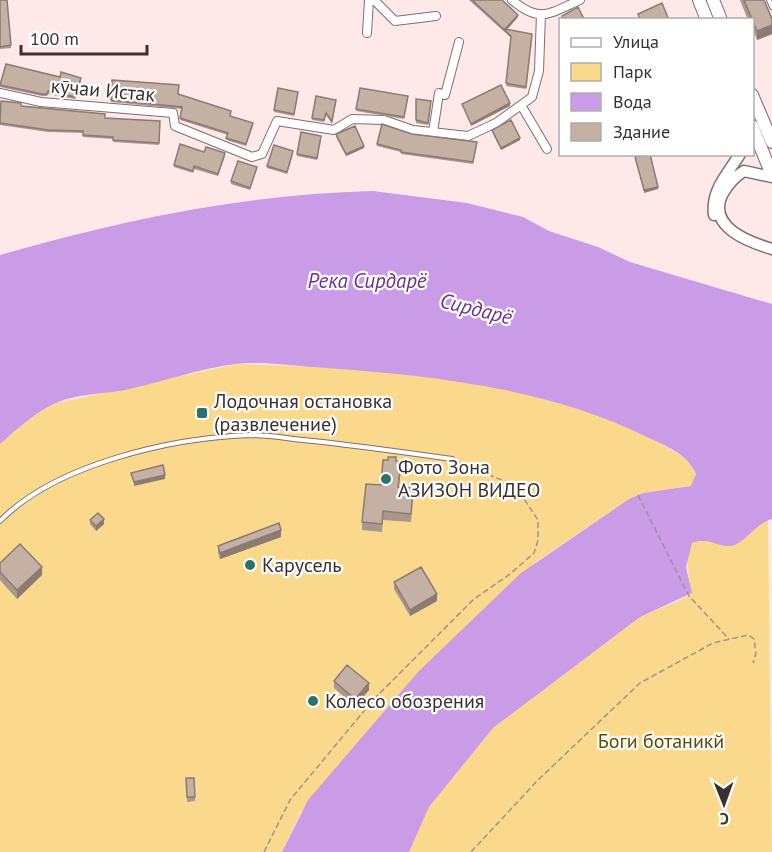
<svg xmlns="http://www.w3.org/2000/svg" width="772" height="852" font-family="'PT Sans',sans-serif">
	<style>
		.green { fill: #fbd98c }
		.water { fill: #ca9be6 }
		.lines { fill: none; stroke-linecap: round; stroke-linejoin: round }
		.service-casing { stroke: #836c6c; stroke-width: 6 }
		.minor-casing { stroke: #836c6c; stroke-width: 10 }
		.secondary-casing { stroke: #836c6c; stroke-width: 13 }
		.trunk-casing { stroke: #836c6c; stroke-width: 14 }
		.path { stroke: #a09190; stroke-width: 1.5; stroke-dasharray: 6 3; stroke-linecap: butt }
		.service { stroke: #fff; stroke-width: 4 }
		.minor { stroke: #fff; stroke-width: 8 }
		.secondary { stroke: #fff; stroke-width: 10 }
		.trunk { stroke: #fff; stroke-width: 12 }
		.wall { fill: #a9978d }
		.shaded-wall { fill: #8a7b73 }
		.building { fill: #c5b0a4; stroke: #8a7b73; stroke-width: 1.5 }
		.poi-dot { fill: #2a736c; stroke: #fff; stroke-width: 2 }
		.labels { text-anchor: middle; stroke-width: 4.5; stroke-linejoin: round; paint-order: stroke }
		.street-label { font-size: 20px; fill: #3a3030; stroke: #fff }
		.poi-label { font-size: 20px; fill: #3a3030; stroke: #fff; text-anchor: start }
		.park-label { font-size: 20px; fill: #634a00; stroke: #fff }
		.water-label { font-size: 21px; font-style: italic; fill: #6d338b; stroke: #fff }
	</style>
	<rect width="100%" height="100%" fill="#fee9e8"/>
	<!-- green -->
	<path class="green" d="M237,364c137,4 313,13 433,85 14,8 34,19 21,37l-48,7 -14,6 -92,62 -236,251 -19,40h-282v-408l29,-26 28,-15z
		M768,520l4,332h-363l20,-45 64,-79 147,-111 49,-21c4,-21 -8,-32 3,-53 17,-6 26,4 39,2 9,-1 26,-19 37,-25z"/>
	<!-- water -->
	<path class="water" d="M373,191l94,12 56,14 26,14 49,16 32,15 142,42v215c-16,4 -28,25 -41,27 -14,1 -22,-9 -39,-3l-6,24 6,26 -52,24 -147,111 -64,79 -20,45h-127l26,-52 110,-128 103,-99 108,-74 14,-6 48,-7 5,-12c-8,-20 -30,-28 -49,-37 -103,-51 -222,-62 -335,-70 -24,-2 -52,-6 -77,-3 -37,5 -73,18 -110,26 -22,4 -51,4 -71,14 -21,10 -37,25 -54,40v-189c121,-35 247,-61 373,-64z"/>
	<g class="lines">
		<!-- service casing -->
		<g class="service-casing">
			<path id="service" d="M769,0l3,7
				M0,521c56,-57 171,-83 249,-86 17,0 36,3 54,5 50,5 99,12 149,19"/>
		</g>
		<!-- minor casing -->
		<g class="minor-casing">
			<path id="minor" d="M374,0l21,21 41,-5
				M512,0c28,24 38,13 68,0
				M367,33l2,-33
				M0,93l41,9 132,11 2,13 77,31 10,-3 15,-33 57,9 18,-11 32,1 29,10 55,6 28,-13 36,-26 7,-26 2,-57
				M521,105l26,44
				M433,132l6,-39 6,2 14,-53"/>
		</g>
		<!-- secondary casing -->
		<g class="secondary-casing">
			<path id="secondary" d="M772,177l-28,-6c-10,6 -16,13 -22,24 -15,32 27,47 50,54
				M714,215c-3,-25 13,-40 26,-61"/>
		</g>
		<!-- trunk casing -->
		<g class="trunk-casing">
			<path id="trunk" d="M699,0l8,20
				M713,0l8,20
				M752,95l20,47
				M752,126l20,49"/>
		</g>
		<!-- path -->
		<path class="path" d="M638,495l51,101 40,43
			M264,852l26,-52 84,-101 100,-100 36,-25 24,-21 4,-13v-20l-14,-21 -15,-16 -51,-21
			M471,852l66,-71 103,-98 73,-40 35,-8 6,4 2,14 -3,10"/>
		<!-- service -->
		<use href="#service" class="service"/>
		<!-- minor -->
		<use href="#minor" class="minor"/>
		<!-- secondary -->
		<use href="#secondary" class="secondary"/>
		<!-- trunk -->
		<use href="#trunk" class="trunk"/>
	</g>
	<!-- wall -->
	<path class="wall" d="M0,0h7l4,48 -11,1z
		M469,0h33l16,17 -11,13 25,4 -6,55 -20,-3 5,-48z
		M740,0h24l8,19v15l-15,6 -4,-11v-9h-5z
		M60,77l21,3 -6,19 -27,-5 -1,2h-5l-42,-9v-3z
		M112,80l66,15 53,18 -1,3 23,10 -7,20 -20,-6 2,-5 -48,-15 2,-11 -71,-7z
		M298,94l-4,22 -20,-4v-2z
		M408,98l-4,21 -48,-8v-2z
		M416,99l15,2 -3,24 -12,-2z
		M336,102l-4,22 -6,-9 -2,7 -12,-2v-2z
		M21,106l84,12 55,3 -1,24 -46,-3v-3l-30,-2v-4l-35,-1 -48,-7v-6z
		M492,130l28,10 -19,10 -9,-18z
		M336,134l28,14 -18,8 -10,-19z
		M412,134l65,8 -4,22 -72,-10v-2l-24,-6v-2z
		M321,139l-4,21 -20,-4v-2z
		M204,152l21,4 -7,20 -24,-7 -1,4 -19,-6v-2z
		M293,154l-6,20 -20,-6v-2z
		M257,169l-7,21 -19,-6v-3z
		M396,461l5,9 -2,17 14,10 -2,25 -28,-2 -1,12 -20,-2v-8l19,-37z
		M90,520l14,4 -8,7 -6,-7z
		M281,537l-61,22 -2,-6v-7z
		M0,563l42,12 -25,24 -17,-19z
		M394,582l43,19 -27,15 -16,-27z
		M334,681l35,9 -14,16 -21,-18z
		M186,778l9,19v4l-8,1z"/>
	<!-- shaded-wall -->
	<path class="shaded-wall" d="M518,15v2l-13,14v-2z
		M772,25v9l-15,6v-9z
		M510,103v3l-39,20v-2z
		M520,138v2l-19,10v-2z
		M364,146v2l-18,8v-2z
		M658,187v2l-14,4v-3z
		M165,475v4l-31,7v-4z
		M104,519v5l-8,7v-5z
		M281,530v7l-61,22v-6z
		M42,567v8l-25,24v-9z
		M437,594v7l-27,15v-6z
		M369,683v7l-14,16v-7z"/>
	<!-- building -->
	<path class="building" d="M0,0h7l4,45 -11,2z
		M472,0h30l16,15 -13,14 27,5 -6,53 -20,-4 5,-47z
		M744,0h20l8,19v6l-15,6z
		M662,3l7,17h-29l-2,-6z
		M578,7l6,12 -20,1 -2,-4z
		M6,64l54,13 1,-5 20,6 -6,19 -27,-6 -1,3h-5l-42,-9z
		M112,80l67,5 -1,9 53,17 -1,5 23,7 -7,21 -20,-6 2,-5 -48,-15 2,-11 -71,-7z
		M501,85l9,18 -39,21 -9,-20z
		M278,88l20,4 -4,22 -20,-4z
		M360,88l48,8 -4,21 -48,-8z
		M316,96l20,4 -4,21 -6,-8 -2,7 -12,-2z
		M416,99l15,2 -3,22 -12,-3z
		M1,101l20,2v3l84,8v4l55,3 -1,22 -46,-3v-3l-30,-2v-4l-35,-1 -48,-7z
		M511,120l9,18 -19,10 -9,-18z
		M382,124l30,10 65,8 -4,20 -72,-10v-2l-24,-6z
		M355,126l9,20 -18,8 -10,-20z
		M301,132l20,4 -4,22 -20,-4z
		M180,144l24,8 2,-5 19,6 -7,21 -24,-8 -1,5 -19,-6z
		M274,145l19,6 -6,21 -20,-6z
		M644,154h6l8,33 -14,3 -9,-33z
		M238,161l19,6 -7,21 -19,-7z
		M388,457h8v4l5,1 -3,25 15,1 -2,26 -28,-3 -1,13 -20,-2 4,-38 15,1 2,-25h5z
		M163,465l2,10 -31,7 -3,-9z
		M98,513l6,6 -8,7 -6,-6z
		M279,523l2,7 -61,23 -2,-7z
		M20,544l22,23 -25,23 -17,-18v-9z
		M421,567l16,27 -27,16 -16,-28z
		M347,665l22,18 -14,16 -21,-18z
		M186,778h8l1,19h-8z"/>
	<!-- markers -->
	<g class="poi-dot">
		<rect x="196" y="407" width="12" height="12" rx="3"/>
		<circle cx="386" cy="479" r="6"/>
		<circle cx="250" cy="565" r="6"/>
		<circle cx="313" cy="701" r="6"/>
	</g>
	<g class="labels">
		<!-- street labels -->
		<g class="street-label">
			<text transform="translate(103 90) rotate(5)" y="7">кӯчаи Истак</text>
		</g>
		<!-- poi labels -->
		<g class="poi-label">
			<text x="214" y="408">Лодочная остановка<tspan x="214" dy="23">(развлечение)</tspan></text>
			<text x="398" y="474">Фото Зона<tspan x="398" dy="23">АЗИЗОН ВИДЕО</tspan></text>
			<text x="262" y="572">Карусель</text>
			<text x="325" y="708">Колесо обозрения</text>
		</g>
		<!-- park labels -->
		<g class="park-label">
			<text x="661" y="748">Боги ботаникй</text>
		</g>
		<!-- water labels -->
		<g class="water-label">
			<text x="367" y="288">Река Сирдарё</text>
			<text transform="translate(476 309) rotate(14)" y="7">Сирдарё</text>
		</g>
	</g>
	<!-- legend -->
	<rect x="559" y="18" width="195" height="138" fill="#ffffff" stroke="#b0acac" stroke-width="1.5"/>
	<rect x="571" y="38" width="30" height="9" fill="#ffffff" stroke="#b0acac" stroke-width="1.5"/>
	<text x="613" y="48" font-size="18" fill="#3a3030">Улица</text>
	<rect x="571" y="63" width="30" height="18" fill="#fbd98c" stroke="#b0acac" stroke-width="1.5"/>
	<text x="613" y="78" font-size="18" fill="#3a3030">Парк</text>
	<rect x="571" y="93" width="30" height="18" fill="#ca9be6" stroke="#b0acac" stroke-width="1.5"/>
	<text x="613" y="108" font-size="18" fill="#3a3030">Вода</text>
	<rect x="571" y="123" width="30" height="18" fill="#c5b0a4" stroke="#b0acac" stroke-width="1.5"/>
	<text x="613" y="138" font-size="18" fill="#3a3030">Здание</text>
	<!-- north arrow -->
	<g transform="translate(724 804) rotate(179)" stroke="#ffffff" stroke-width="4.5" paint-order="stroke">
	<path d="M0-4.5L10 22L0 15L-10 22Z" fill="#3a3030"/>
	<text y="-9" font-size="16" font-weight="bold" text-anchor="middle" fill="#3a3030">С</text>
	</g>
	<!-- scale -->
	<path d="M21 45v9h126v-9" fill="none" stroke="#3a3030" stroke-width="3"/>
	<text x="30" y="45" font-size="18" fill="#3a3030" stroke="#ffffff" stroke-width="4.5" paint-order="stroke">100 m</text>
</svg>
